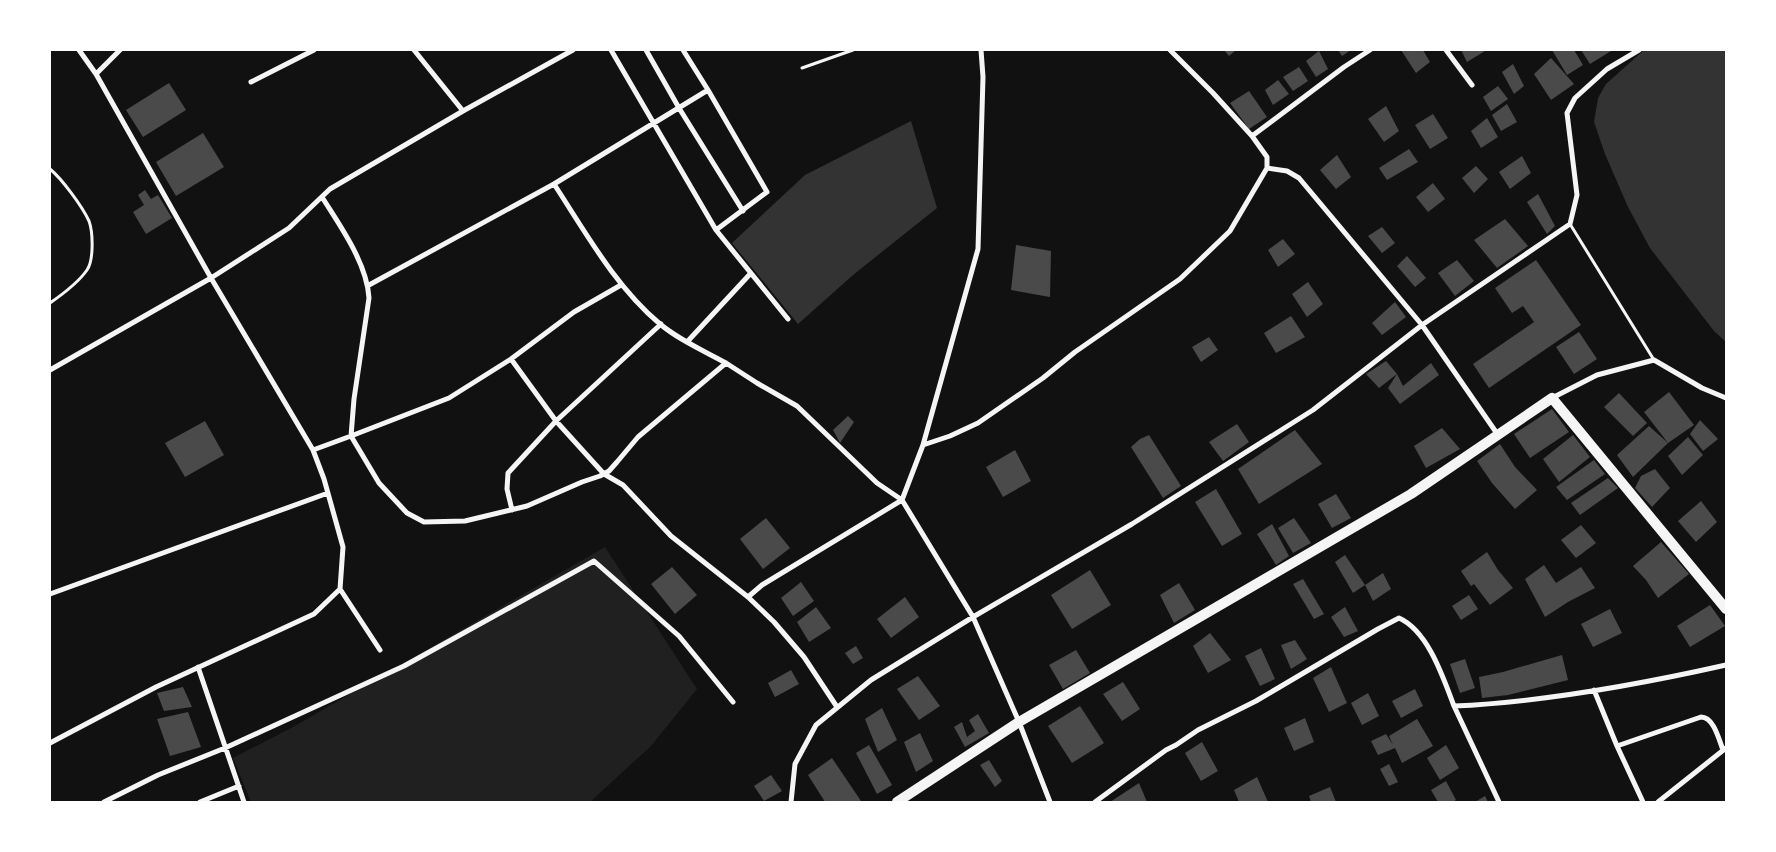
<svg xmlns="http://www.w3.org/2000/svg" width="1776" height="852" font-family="'PT Sans',sans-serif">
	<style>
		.green { fill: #202020 }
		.water { fill: #333 }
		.building { fill: #4a4a4a }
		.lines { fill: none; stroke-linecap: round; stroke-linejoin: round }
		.service { stroke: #f5f5f5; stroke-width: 3 }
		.minor { stroke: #f5f5f5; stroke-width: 5 }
		.primary { stroke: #f5f5f5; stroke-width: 10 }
	</style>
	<rect width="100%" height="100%" fill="#111"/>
	<!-- green -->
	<path class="green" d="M605,547l92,142 -46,57 -61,56h-339l-18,-44 60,-31z"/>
	<!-- water -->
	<path class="water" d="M1644,50h82v292l-12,-11 -64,-83 -22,-41 -23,-53 -11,-32 4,-24 8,-14z
		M911,121l26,87 -84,67 -55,49 -66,-81 73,-68z"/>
	<!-- building -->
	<path class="building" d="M1224,50h12l-7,6z
		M1338,50h13l-9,6z
		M1401,50h22l7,12 -14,11z
		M1461,50h23l1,1 -18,11z
		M1552,50h22l9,15 -16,10z
		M1581,50h29l1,1 -21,13z
		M1319,51l9,18 -12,8 -10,-16z
		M1551,58l23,26 -23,16 -17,-26z
		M1513,64l11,22 -10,8 -12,-22z
		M1299,67l9,14 -15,10 -10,-14z
		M1278,80l11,14 -16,11 -8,-15z
		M169,83l17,27 -43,27 -17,-27z
		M1498,86l10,13 -17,12 -8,-14z
		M1249,91l18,26 -18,12 -19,-26z
		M1507,104l10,18 -16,9 -9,-16z
		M1386,106l13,25 -15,11 -16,-23z
		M1433,114l15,24 -18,11 -15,-24z
		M1487,118l11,19 -17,11 -10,-17z
		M203,133l21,34 -48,29 -20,-34z
		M1409,149l9,13 -31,18 -8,-12z
		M1337,155l14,22 -15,12 -16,-19z
		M1522,156l9,17 -21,16 -11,-17z
		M1476,166l12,13 -14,14 -12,-15z
		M1433,183l12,16 -17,13 -12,-15z
		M145,190l6,9 7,-4 14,23 -26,16 -13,-22 11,-7 -6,-10z
		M1538,194l17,32 -8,8 -20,-32z
		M1505,219l23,27 -31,22 -23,-28z
		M1382,227l13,16 -13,10 -14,-17z
		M1283,239l12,15 -17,13 -10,-17z
		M1016,245l35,6 -1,46 -39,-7z
		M1407,256l19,22 -11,9 -18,-21z
		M1457,260l17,21 -19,15 -17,-23z
		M1536,260l45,65 -92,63 -16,-24 61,-42 -11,-16 -11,7 -17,-25z
		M1308,282l15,22 -16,13 -15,-23z
		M1395,302l11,15 -24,18 -10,-12z
		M1291,316l14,21 -29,16 -12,-20z
		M1579,332l18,27 -23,15 -18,-27z
		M1209,337l9,13 -17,12 -9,-15z
		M1386,361l11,13 6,12 28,-23 8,12 -39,29 -12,-16 9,-14 -18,14 -13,-14z
		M1669,392l25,33 -26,18 -35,34 -16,-22 32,-29 19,17 -24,-31z
		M1619,393l28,30 -14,13 -29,-29z
		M1552,409l17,23 -39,26 -16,-24z
		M848,416l6,6 -14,21 -7,-13z
		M1700,420l18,19 -15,12 -13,-17z
		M205,421l19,34 -39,22 -20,-34z
		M1237,424l12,18 -26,19 -14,-19z
		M1442,428l18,21 -34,19 -12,-22z
		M1295,430l27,34 -63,40 -21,-35z
		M1149,435l32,51 -18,12 -32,-51 9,-8z
		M1573,435l17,22 -31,25 -16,-23z
		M1688,437l15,18 -21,20 -14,-19z
		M1500,444l15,23 22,23 -22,19 -23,-26 -15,-22z
		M1015,450l16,31 -28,16 -17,-30z
		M1594,460l11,14 -38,26 -11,-13z
		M1655,469l15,19 -18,19 -17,-19 6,-12z
		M1608,478l10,10 -38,27 -9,-12z
		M1216,489l26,45 -20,12 -27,-44z
		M1336,494l15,24 -19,10 -14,-24z
		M1701,501l16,21 -21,20 -18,-21z
		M766,518l24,30 -27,21 -23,-30z
		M1294,518l17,25 -18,10 -15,-25z
		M1272,524l17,32 -13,9 -19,-31z
		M1581,525l15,18 -20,15 -15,-18z
		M1661,542l28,32 -31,24 -12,-18 -13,-14z
		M1487,552l11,18 15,18 -23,17 -16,-21 -3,2 -10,-15z
		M1345,555l20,30 -12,8 -18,-31z
		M1544,565l12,18 25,-16 14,21 -27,14 -23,15 -20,-38z
		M672,567l25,28 -22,19 -24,-30z
		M1090,570l21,35 -39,24 -21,-34z
		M1383,573l8,16 -18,12 -8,-16z
		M1303,579l21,35 -10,5 -21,-35z
		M801,582l13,19 -21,15 -12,-18z
		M1179,583l16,27 -21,13 -14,-28z
		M1469,595l9,14 -17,11 -9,-14z
		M905,597l14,20 -28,21 -14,-19z
		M1710,605l15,21 -35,21 -13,-21z
		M816,607l15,21 -22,14 -12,-20z
		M1345,607l13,24 -14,6 -13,-20z
		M1610,609l12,24 -29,14 -12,-23z
		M1210,633l21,27 -23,13 -15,-27z
		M1295,640l12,19 -16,10 -10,-24z
		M856,646l7,12 -10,6 -8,-11z
		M1261,648l14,31 -15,7 -15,-30z
		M1076,650l14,23 -27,16 -14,-24z
		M1562,655l6,25 -60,15 -26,3 -3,-21 24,-5z
		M1465,659l10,29 -15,5 -10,-29z
		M1331,667l16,36 -18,9 -16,-34z
		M791,670l8,14 -24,13 -7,-14z
		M918,676l22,30 -21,14 -22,-31z
		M1123,682l17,27 -18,12 -19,-27z
		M183,687l9,20 -28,4 -7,-18z
		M1415,689l8,17 -22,12 -9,-17z
		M1368,693l11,23 -17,9 -11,-22z
		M1080,706l24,37 -32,20 -24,-37z
		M882,708l15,32 -19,12 -13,-33z
		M188,712l13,35 -31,9 -13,-37z
		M978,714l11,19 -24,14 -11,-20 8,-5 5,15 8,-6 -6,-11z
		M1305,718l9,24 -20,9 -10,-23z
		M1417,719l16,27 -31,17 -7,-15 -17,7 -7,-14 15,-7 7,11 -4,-9z
		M920,733l13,28 -17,11 -12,-30z
		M1202,742l16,29 -17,10 -16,-28z
		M869,745l23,40 -15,9 -21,-41z
		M1446,745l13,23 -19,12 -13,-22z
		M832,758l29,43 -2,1h-34l-17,-27z
		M989,760l13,21 -7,6 -15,-22z
		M1389,764l9,18 -9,4 -9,-17z
		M771,775l11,16 -18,10 -10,-15z
		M1257,777l11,25h-29l-5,-12z
		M1446,781l10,19 -3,2h-15l-7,-12z
		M1139,783l8,19h-37z
		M1330,787l6,15h-25l-2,-6z
		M1485,796l3,6h-13z"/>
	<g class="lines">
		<!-- service -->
		<path class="service" d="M802,68l51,-18
			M50,169c12,10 32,37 39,52 4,11 5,39 -2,49 -9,13 -24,24 -37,33
			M1570,224l84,136"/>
		<!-- minor -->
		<path class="minor" d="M414,50l49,61
			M611,50l105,180 72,89
			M646,50l33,58 64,103
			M683,50l25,40 59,102 -51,38
			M981,50l2,27 -5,172 -55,196 -21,55 71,117 46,105 31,80
			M1446,50l26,35
			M96,74l24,-24
			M251,82l63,-32
			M1252,136l92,-69 26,-17
			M1267,168l20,3 12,7 123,147 76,110
			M554,184c32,49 61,102 106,140 19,16 44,27 66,39
			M322,197c18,29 45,66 47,101l-15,101 -3,37 98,-38 62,-39 63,-47 47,-27
			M369,285l185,-101 154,-94
			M687,342l64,-69
			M511,359l45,62 48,53 19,11 48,51 77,61 26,25 30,35 33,50
			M50,370l161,-92 78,-50 41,-39 133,-78 110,-61
			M1552,398l45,-23 57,-15 48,28 24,10
			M923,445l27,-9 28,-13 65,-45 32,-26 105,-73 50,-48 37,-63v-11l-15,-21 -39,-43 -43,-43
			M313,450l38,-14 28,47 28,30 17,9 41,-1 62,-15 55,-24 18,-6 9,-5 8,-9 21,-25 88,-74 31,20 40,23 80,77 25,17 -140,85 -14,12
			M512,510l-5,-21 1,-16 48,-52 105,-97
			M340,589l40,61
			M50,594l278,-101
			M198,667l46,135
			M1594,690l23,56 26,56
			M1454,706l45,96
			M50,743l106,-56 158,-73 26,-25 3,-42 -19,-68 -11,-29 -102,-172 -115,-204 -17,-24
			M1617,746l84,-29c13,0 18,23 22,33
			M104,802l54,-27 67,-27 179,-82 190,-105 85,75 54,66
			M200,802l39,-16
			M791,802l4,-38 21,-39 55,-45 102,-63 159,-93 181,-114 109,-85 148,-101 7,-29 -10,-82 8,-15 32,-29 32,-19
			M1095,802l71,-52 10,-5 22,-15 58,-29 122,-72 21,-11c29,13 44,59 55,88 91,-4 183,-21 272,-41
			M1658,802l68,-54"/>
		<!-- primary -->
		<path class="primary" d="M897,802l122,-80 392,-228 141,-96 174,211"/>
	</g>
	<!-- border -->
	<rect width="1776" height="852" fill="none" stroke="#ffffff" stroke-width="102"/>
</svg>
